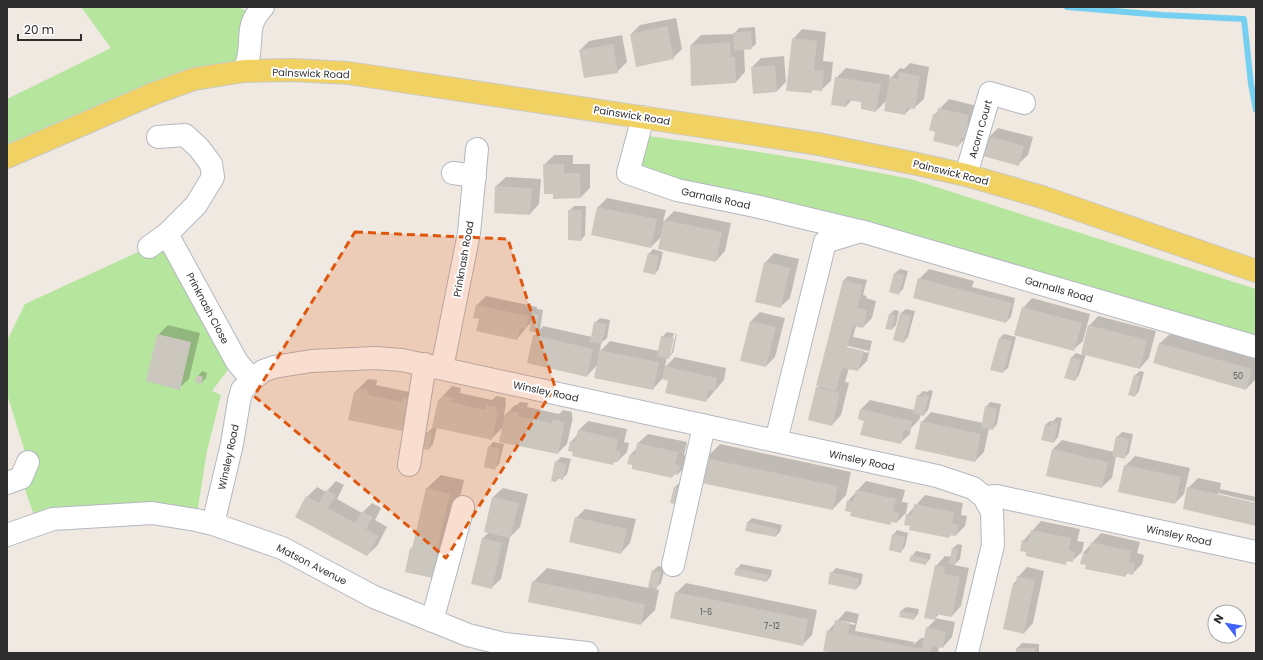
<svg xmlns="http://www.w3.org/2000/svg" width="1263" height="660" font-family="Poppins,sans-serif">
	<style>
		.green { fill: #b6e59e }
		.shadow { fill: #0003; fill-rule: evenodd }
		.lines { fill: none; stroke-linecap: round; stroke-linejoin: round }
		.stream { stroke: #75cff0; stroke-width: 6 }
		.building { fill: #cbc7bf }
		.minor-casing { stroke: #b4b7c1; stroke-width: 24 }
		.major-casing { stroke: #c9c9c9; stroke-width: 24 }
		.minor { stroke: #fff; stroke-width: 22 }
		.major { stroke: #f2d163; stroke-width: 22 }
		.marked { fill: #df570e; fill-opacity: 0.2; stroke: #df570e; stroke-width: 3; stroke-dasharray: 8 5; stroke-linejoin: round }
		.labels { text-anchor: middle; stroke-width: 4; stroke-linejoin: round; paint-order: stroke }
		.number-label { font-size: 8px; fill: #555452 }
		.street-label { font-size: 10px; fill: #2e2e2e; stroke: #fff }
	</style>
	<rect width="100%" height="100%" fill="#efe9e1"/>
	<!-- green -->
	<path class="green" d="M81,7h157l17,8 -11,56 -237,92v-64l104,-51z
		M641,135c90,12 180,26 270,44l345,110v58l-628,-174z
		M167,234l70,128 -10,9 -15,20 9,4 -14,56 -11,69 -159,4 -16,-46 7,-16 -21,-68v-53l18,-37 124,-57z"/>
	<!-- shadow -->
	<path class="shadow" d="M676,18l6,31 -9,9 -42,-24 9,-9z
		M755,27l1,17 -5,4 -7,1 1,23 -9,10 -45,-37 10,-10 33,-1 5,-6z
		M802,29l24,3 -3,29 10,1 -2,19 -10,9 -7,-1 -3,3 -18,-53z
		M622,35l5,27 -10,10 -37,-22 9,-9z
		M784,56l2,26 -9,9 -25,-24 9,-9z
		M910,63l19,4 -5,32 -10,9h-3l-6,6 -18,-14 -11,11 -13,-9 -11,-2 -6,6 -10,-28 10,-10 44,7 -1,5 11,-12 4,1z
		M949,99l28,7 -11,32 -8,8 -22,-15 -2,-16z
		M998,128l35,9 -5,18 -10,9 -29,-27z
		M554,155h19v9h17v24l-9,9 -27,-4 -10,-28z
		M506,177l35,2 -2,25 -9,10 -34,-28z
		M607,198l59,12 -3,12 11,-11 57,12 -6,28 -9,10 -54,-25 -11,11 -59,-13 6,-27z
		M574,206h12l-1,29 -4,5 -12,-29z
		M653,249l10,3 -4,17 -4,5 -6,-20z
		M774,253l25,6 -9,39 -10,9 -15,-44z
		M900,269l8,2 -5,18 -5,5 -8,-2 5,-19z
		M929,269l45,12 -2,6 43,11 -4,19 -5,5 -87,-43z
		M848,276l19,4 -4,15 4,1 -1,2 10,3 -4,17 -9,9 -7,-1 -3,11 19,4 -5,20 -9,9 -9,-2 -4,14 4,1 -8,32 -9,10 -15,-37 2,-2 25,-106zM833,342l36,9 -1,2 -35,-9z
		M486,296l51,11v2l6,1 -3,20 3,-4 49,11 3,-14 5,-5 10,2 -3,18 -6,5 -1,8 10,-10 49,10 3,-14 5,-5 10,2 -4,19 -4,4h-2l-2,10 10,-10 51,11 -2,12 -18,21 -37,-21 -7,-1 -9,10 -56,-24 -10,11 -53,-40 4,-4 -7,-1 1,-10 -15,18 -37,-21 -3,-13zM674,333l2,1 -5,20h-2z
		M1032,298l58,16 -7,27 -10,9 -50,-42z
		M906,309l9,2 -7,26 -4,5 -10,-2 7,-27z
		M894,310l5,1 -3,14 -4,4 -2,-15z
		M760,312l25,6 -10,39 -9,9 -15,-45z
		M1098,316l58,15 -7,27 -9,10 -54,-14 -7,21 -4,5 -4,-22 5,-5 6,2 7,-29z
		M168,325l32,8 -11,46 -10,9 -21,-53z
		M1004,334l12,3 -8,31 -5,4 -12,-3 9,-31z
		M1170,334l86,25 -1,21 -9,9 -91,-27 5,-19z
		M202,371l5,2 -1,5 -5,5 -3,-7z
		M1140,371l4,1 -5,19 -4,5 -5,-2 5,-19z
		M368,379l9,1 -1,5 33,7 4,-4 3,34 -61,-30z
		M452,386l9,2 -1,5 32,7 4,-4 10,2 -1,5h1l-2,13 11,-11h2l3,-3 8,1 -1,4 32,7 4,-4 9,2v5h1l-6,27 -9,9 -55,-26 -12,12 -54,-12 -4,17 -4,5 -2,-16 5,-5h1l6,-28z
		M929,390l4,1 -5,19 -4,5 -3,-1 -2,6 -8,8 -1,6 -10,9 -35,-23 -6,-1 2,-10 9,-9 44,10 4,-14 5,-5 4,1z
		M990,402l11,2 -4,20 -4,5 -4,-1 -5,24 -9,9 -53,-39 9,-10 52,11 3,-16z
		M1057,417l5,1 -4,19 -4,5 -12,-2 3,-15 5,-4h3z
		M588,421l39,8 -3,13 5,1 -2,9 -9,9h-2l-4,3 -38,-12 -3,-10 7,-8 1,-4z
		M1122,432l11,2 -4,19 -5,5 -8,-2 -4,22 -10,9 -50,-37 10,-10 52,12 3,-15z
		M648,434l39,8 -3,13 5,1 -2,9 -9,9h-3l-3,3 -42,-22 7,-7 1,-5z
		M493,442l11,2 -5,20 -4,4 -6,-21z
		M720,444l131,28 -5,23 -13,14 -127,-51z
		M1135,456l55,12 -6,26 -9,9 -50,-37z
		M561,457l10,2 -4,15 -5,5 -3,-1 -3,3v-19z
		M441,475l23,5 -14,61 -18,36 -21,-28 2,-3 14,-58z
		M1198,478l23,5 -1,6 36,8v5l-38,-9v2l38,9v21l-68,-37z
		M336,481l8,4 -7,14 25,14 10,-10 9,5 -6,12 12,7 -10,19 -10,9 -60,-58 10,-10 9,5z
		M866,481l39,9 -3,12 6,1 -2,10 -9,9 -5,-1 -3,3 -37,-12 -4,-11z
		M679,483l5,1 -4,14 -5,-11z
		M503,488l25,6 -8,33 -10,10 -9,42 -10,9 -9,-49 7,-7 4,-35z
		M925,495l38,8 -2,12 6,1 -2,10 -9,9 -4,-1 -3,3 -38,-11 -4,-11z
		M585,509l51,10 -6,24 -9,10 -45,-35z
		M752,518l30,7 -2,7 -4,4 -29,-13z
		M1041,521l39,8 -3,12 7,1 -2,10 -10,9 -4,-1 -3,4 -42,-23z
		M897,530l11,3 -3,14 -4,4 -8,-16z
		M1101,533l39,9 -3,11 7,2 -2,9 -10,10 -4,-1 -3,3 -37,-12 -5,-11z
		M958,544l4,1 -2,14 -6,6 15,3 -8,38 -9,10 -12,-3 -5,5 20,4 -3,15 -9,10 -4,-1 -1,7h-100l-10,-22 18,-20 13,3 -4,17 59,11 -1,3 8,-7h4l2,-10 9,-9 -11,-2 11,-51 9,-10 7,1 1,-9zM842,621l13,2v2l-14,-3z
		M916,551l15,3 -1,5 -5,5 -13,-8z
		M741,564l31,6 -1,6 -4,5 -30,-12z
		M658,566l7,2 -4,15 -6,6 4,1 -4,20 -14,14 -108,-42 14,-14 102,20 4,-17z
		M1027,567l17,4 -11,52 -9,10 -10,-50 3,-3 1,-3z
		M836,568l27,6 -2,10 -5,5 -25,-16z
		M686,583l131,27 -5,25 -10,10 -126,-52z
		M906,607l13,2 -1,5 -4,5 -14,-3 1,-5z
		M1022,643l17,1v9h-22v-5z"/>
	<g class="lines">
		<!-- stream -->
		<path class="stream" d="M1067,7l95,8 82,4 7,65 5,26"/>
	</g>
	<!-- building -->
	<path class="building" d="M667,26l7,33 -38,8 -6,-33z
		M751,31l1,18 -18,2 -1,-18z
		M792,38l25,3 -3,29 10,1 -2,20 -10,-1 -1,3 -25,-2z
		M730,42l1,15h4l1,26 -45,3 -1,-41z
		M613,44l5,29 -34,5 -5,-28z
		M775,65l2,27 -24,2 -2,-27z
		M899,72l21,4 -5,33 -8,-1 -2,7 -21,-4 6,-34 8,2z
		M835,77l46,7 -5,28 -15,-3v-7l-14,-2 -1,7 -15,-2z
		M938,108l31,7 -2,7 4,1 -4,16 -6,-1 -3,9 -25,-6 2,-9 -6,-2 4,-16 4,1z
		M988,136l36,10 -5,20 -36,-10z
		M543,164h21v9h16l1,25 -28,1v-5h-9z
		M495,186l37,2 -2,27 -36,-2z
		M597,207l60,12 -6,29 -60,-13z
		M568,210h14l-1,31 -13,-1z
		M664,220l58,12 -6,30 -58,-13z
		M648,253l11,3 -4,19 -12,-3z
		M764,262l26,6 -9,40 -26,-6z
		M894,273l10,2 -5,20 -10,-3z
		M918,278l94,25 -6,20 -93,-25z
		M843,280l20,5 -6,23 10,2 -4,18 -10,-2 -6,21 17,4 -6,20 -16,-3 -6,23 -20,-5z
		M476,305l53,11 -3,13 -6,-1 -3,12 -41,-9 3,-12 -6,-1z
		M1022,307l60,16 -8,28 -60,-16z
		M533,313l6,2 -3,18 -7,-2z
		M900,313l11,3 -7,27 -11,-3z
		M889,314l6,1 -3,15 -7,-1z
		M750,321l26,6 -10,40 -26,-6z
		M594,322l12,2 -4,20 -12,-2z
		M1088,325l59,15 -7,29 -59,-15z
		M157,334l34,8 -11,48 -34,-9z
		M533,335l60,14 -6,28 -60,-14z
		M661,336l13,2 -5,21 -12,-3z
		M999,338l13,3 -9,32 -13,-3z
		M1159,343l93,26 -6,21 -93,-27z
		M599,350l60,12 -6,28 -59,-12z
		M1071,357l10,3 -6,21 -11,-3z
		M665,366l52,12 -2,13 -6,-2 -3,13 -41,-9 3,-12 -6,-2z
		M197,375l6,2 -2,7 -6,-2z
		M1134,375l6,1 -5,21 -7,-2z
		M816,387l24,6 -8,33 -24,-6z
		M358,388l10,2 -1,5 35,7 1,-5 10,2 -6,33 -59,-12 6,-28 3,1z
		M924,394l5,2 -5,20 -11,-3 4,-18 6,2z
		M442,395l11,3 -2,4 34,8 1,-5 11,2 -1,5h2l-6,28 -60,-13 6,-27h3z
		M985,406l12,3 -4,21 -12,-2z
		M860,409l52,12 -2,10 -6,-1 -3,14 -41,-9 4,-14 -6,-2z
		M510,411l9,2 -1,3 34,7 1,-4 11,3 -1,4h1l-6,28 -59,-12 6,-28 4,1z
		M921,421l60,13 -6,28 -60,-13z
		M1051,421l7,2 -4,20 -13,-3 4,-15 5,1z
		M578,430l40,9 -2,12 5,1 -3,10 -5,-1v4l-41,-9 1,-4 -5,-1 2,-10 5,1z
		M426,432l6,1 -3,17 -6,-1z
		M1116,436l13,3 -4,20 -13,-3z
		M637,443l41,9 -3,12 5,2 -2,9 -5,-1 -1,4 -40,-9v-4l-5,-1 3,-10 5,1z
		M488,446l12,3 -5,21 -11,-3z
		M1052,449l56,13 -6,26 -56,-12z
		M705,458l133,28 -5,24 -132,-27z
		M555,461l12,3 -4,16 -6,-2 -1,4 -5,-1z
		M1124,465l57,12 -6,27 -57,-12z
		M674,487l6,1 -4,16 -6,-1z
		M1187,487l69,16v23l-73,-17z
		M426,488l24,6 -14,60 2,1 -5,23 -28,-6 5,-24 2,1z
		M326,490l10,5 -8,13 27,15 7,-12 11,6 -7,12 13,7 -12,20 -72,-39 11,-21 13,7z
		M856,490l40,9 -3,12 6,2 -2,10 -6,-1 -1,3 -40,-9 1,-4 -6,-1 2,-11 6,2z
		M492,497l27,6 -9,35 -26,-6z
		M914,504l40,8 -2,12 7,1 -3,11 -6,-1 -1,3 -40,-8 1,-4 -6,-1 2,-11 6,1z
		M575,517l52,12 -6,25 -52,-12z
		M747,522l31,7 -2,8 -31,-6z
		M1031,530l40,8 -2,12 6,2 -2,10 -7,-1v4l-40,-9v-4l-6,-1 2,-11 6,2z
		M892,534l13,3 -4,16 -12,-3z
		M482,538l20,5 -10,46 -21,-5z
		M1091,542l40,9 -2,11 6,2 -2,11 -7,-2v4l-41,-8 1,-4 -6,-1 3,-11 5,1z
		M952,548l6,1 -3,16 -6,-1z
		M911,555l16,4 -1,6 -17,-4z
		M935,565l10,2 -1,7 16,3 -8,40 -16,-3 -1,6 -11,-2z
		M736,568l32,7 -1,7 -33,-7z
		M652,570l9,2 -4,17 -9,-2z
		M830,572l29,6 -3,12 -28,-6z
		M1017,576l18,4 -11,54 -21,-5 10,-46 3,1z
		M532,581l113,23 -4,21 -113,-23z
		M675,592l133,27 -5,27 -133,-28z
		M900,611l15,3 -1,6 -15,-3z
		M835,620l15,3 -2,11 74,15 4,-22 20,5 -3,16 -11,-2 -1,7h-98l-10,-2 4,-21 6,1z
		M1016,648h19v5h-19z"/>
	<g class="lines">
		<!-- minor casing -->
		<g class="minor-casing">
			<path id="minor" d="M244,71c2,-4 3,-8 4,-12 5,-22 -3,-33 15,-52
				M643,117l-15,56 49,17 78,16 104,25
				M158,137l27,-2 14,13 12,16 2,13 -17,28 -29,29
				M453,173l22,3
				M966,175l24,-82 34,10
				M149,247l18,-13 70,128 15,18
				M442,368l27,-135 8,-84
				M776,441l49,-199 36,-11 395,116
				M409,465l16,-101
				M7,483l14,-5 7,-16
				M984,497l12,-1 260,56
				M213,524l19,-80 7,-43 3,-11 10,-10 11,-9 11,-4 37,-6 64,-3 27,2 535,116 36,12 11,9 8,15 1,33 -26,108
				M7,535l46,-16 99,-6 44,7 17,4 69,24 92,49 94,38 36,9 83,9
				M673,565l31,-139
				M432,621l31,-114"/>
		</g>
		<!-- major casing -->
		<g class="major-casing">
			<path id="major" d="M7,157l148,-64 39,-14 50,-8 49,-1 55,3 399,60 71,11 99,20 49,11 76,22 214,74"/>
		</g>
		<!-- minor -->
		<use href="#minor" class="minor"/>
		<!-- major -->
		<use href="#major" class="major"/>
	</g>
	<!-- marked area -->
	<path class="marked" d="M355,232l153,7 47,148 -109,171 -192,-162z"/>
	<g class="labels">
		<!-- number labels -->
		<g class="number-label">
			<text x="1238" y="379">50</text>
			<text x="706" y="615">1-6</text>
			<text x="772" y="629">7-12</text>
		</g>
		<!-- street labels -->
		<g class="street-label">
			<text transform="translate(311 73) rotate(2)" y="4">Painswick Road</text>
			<text transform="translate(632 115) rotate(9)" y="4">Painswick Road</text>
			<text transform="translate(980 129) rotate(-74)" y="4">Acorn Court</text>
			<text transform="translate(951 172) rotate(14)" y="4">Painswick Road</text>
			<text transform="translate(716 198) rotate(12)" y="4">Garnalls Road</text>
			<text transform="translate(463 259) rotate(-80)" y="4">Prinknash Road</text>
			<text transform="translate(1059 289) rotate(16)" y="4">Garnalls Road</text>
			<text transform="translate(208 308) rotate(62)" y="4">Prinknash Close</text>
			<text transform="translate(546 391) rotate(12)" y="4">Winsley Road</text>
			<text transform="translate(228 457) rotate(-78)" y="4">Winsley Road</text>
			<text transform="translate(862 460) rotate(12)" y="4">Winsley Road</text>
			<text transform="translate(1179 535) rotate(12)" y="4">Winsley Road</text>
			<text transform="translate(312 564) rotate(27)" y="4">Matson Avenue</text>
		</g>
	</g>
	<!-- border -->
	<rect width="1263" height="660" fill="none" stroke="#2e2e2e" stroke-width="16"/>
	<!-- north arrow -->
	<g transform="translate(1227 624) rotate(301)"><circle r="19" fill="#ffffff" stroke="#ababab"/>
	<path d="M0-3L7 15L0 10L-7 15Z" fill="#4264fb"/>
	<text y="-6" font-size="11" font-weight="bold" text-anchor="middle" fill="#2e2e2e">N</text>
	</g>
	<!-- scale -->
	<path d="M18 34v6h63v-6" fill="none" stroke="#2e2e2e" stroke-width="2"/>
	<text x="24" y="34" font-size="12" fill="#2e2e2e" stroke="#ffffff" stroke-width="3" paint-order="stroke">20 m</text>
</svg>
